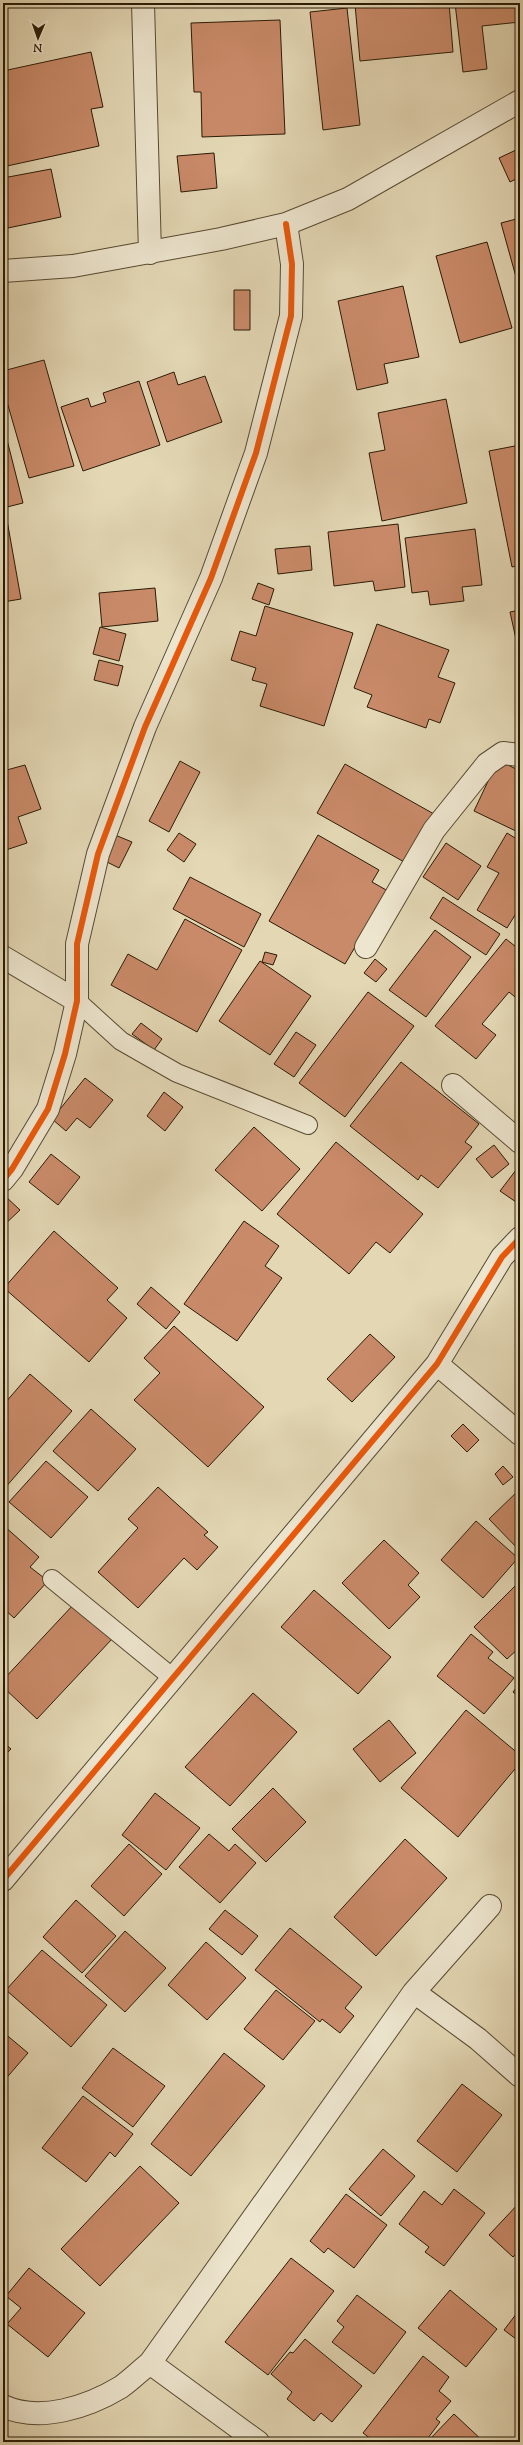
<svg xmlns="http://www.w3.org/2000/svg" width="523" height="2445" font-family="'Sorts Mill Goudy',serif">
	<style>
		.building { fill: #c98a69; stroke: #2a1b06 }
		.lines { fill: none; stroke-linecap: round; stroke-linejoin: round }
		.lane-casing { stroke: #584a32; stroke-width: 20 }
		.street-casing { stroke: #584a32; stroke-width: 24 }
		.lane { stroke: #ede5ce; stroke-width: 18 }
		.street { stroke: #ede5ce; stroke-width: 22 }
		.cycleway-casing { stroke: #ede5ce; stroke-width: 8 }
		.cycleway { stroke: #e8590c; stroke-width: 6 }
	</style>
	<rect width="100%" height="100%" fill="#e3d7b4"/>
	<filter id="stains"><feTurbulence type="fractalNoise" baseFrequency=".005" numOctaves="4"/><feColorMatrix values="0 0 0 0 .2 0 0 0 0 .09 0 0 0 0 .02 0 0 0 .5 -.17"/></filter>
	<radialGradient id="worn" r=".72"><stop offset=".6" stop-color="#630" stop-opacity="0"/><stop offset="1" stop-color="#630" stop-opacity=".3"/></radialGradient>
	<!-- building -->
	<path class="building" d="M367,3h82l4,49 -93,9 -5,-57z
		M455,3h65v19l-38,4 5,43 -24,3z
		M347,8l13,117 -37,5 -13,-118z
		M280,20l5,114 -83,3 -1,-45h-7l-3,-69z
		M91,52l12,55 -12,2 8,37 -92,20 -4,-18v-77z
		M516,150l4,8v19l-10,5 -11,-24z
		M214,153l3,35 -36,4 -4,-36z
		M51,169l10,48 -58,12v-51z
		M520,218v58l-4,1 -15,-54z
		M487,242l25,86 -52,15 -24,-87z
		M403,286l16,71 -35,7 4,19 -31,7 -19,-89z
		M234,290h16v40h-16z
		M44,360l30,106 -45,12 -26,-90v-17z
		M174,372l4,13 27,-9 17,46 -55,20 -20,-60z
		M139,381l21,64 -77,26 -22,-64 27,-9 3,9 15,-5 -3,-9z
		M446,399l21,104 -85,18 -13,-68 16,-3 -7,-37z
		M3,424l20,79 -20,5z
		M520,445v120l-8,2 -23,-116z
		M3,520h4l14,79 -18,3z
		M398,524l7,63 -30,4 -2,-10 -39,5 -6,-54z
		M475,529l7,56 -20,2 2,14 -34,4 -2,-14 -16,2 -7,-55z
		M310,546l2,24 -34,4 -3,-25z
		M258,583l16,6 -5,16 -17,-6z
		M155,588l3,33 -56,6 -3,-34z
		M265,606l88,27 -29,93 -64,-20 7,-22 -15,-4 4,-12 -25,-8 9,-29 16,5z
		M520,610v42l-1,1 -9,-41z
		M377,624l72,26 -11,27 17,6 -15,40 -11,-4 -3,9 -59,-21 5,-12 -18,-7z
		M100,627l26,7 -7,27 -26,-7z
		M99,660l24,6 -5,20 -24,-6z
		M498,760l22,11v62l-46,-22z
		M180,761l20,11 -31,60 -20,-11z
		M345,764l89,50 -28,49 -89,-50z
		M25,765l16,44 -23,8 9,26 -24,8v-80z
		M179,833l17,11 -12,18 -17,-12z
		M507,833l13,8v66l-13,21 -30,-18 22,-37 -12,-6z
		M115,835l17,7 -13,26 -16,-8z
		M318,835l61,35 -7,12 16,9 -43,73 -76,-43z
		M446,843l35,23 -23,34 -35,-23z
		M190,877l71,37 -17,33 -71,-38z
		M443,897l57,37 -14,21 -56,-37z
		M185,919l57,31 -45,82 -86,-47 17,-31 29,16z
		M435,930l36,27 -45,60 -37,-27z
		M506,939l14,11v51l-11,-9 -27,32 14,11 -20,24 -41,-33z
		M265,952l12,3 -4,10 -11,-3z
		M375,959l12,10 -11,13 -12,-9z
		M260,961l51,35 -41,59 -51,-34z
		M368,992l46,34 -69,91 -46,-34z
		M141,1023l21,16 -8,11 -22,-16z
		M296,1032l20,13 -22,32 -20,-13z
		M401,1062l78,62 -14,18 7,5 -34,41 -17,-13 -3,5 -68,-54z
		M85,1078l28,22 -23,28 -13,-10 -11,13 -14,-12z
		M164,1092l19,15 -18,24 -18,-15z
		M254,1127l46,42 -38,42 -47,-41z
		M336,1142l87,72 -33,39 -14,-11 -27,32 -72,-60z
		M494,1145l15,19 -17,14 -16,-19z
		M51,1154l29,23 -22,28 -29,-23z
		M516,1170l4,2v24l-4,6 -16,-11z
		M4,1195l16,15 -17,16v-30z
		M244,1221l35,25 -14,20 17,12 -45,63 -53,-37z
		M54,1231l64,57 -11,12 20,18 -38,44 -85,-74z
		M151,1287l29,25 -14,17 -29,-25z
		M174,1326l90,81 -56,60 -74,-67 26,-27 -16,-15z
		M370,1334l25,23 -43,45 -25,-23z
		M520,1339v10l-5,-4z
		M30,1374l42,37 -68,78 -1,-88 2,2z
		M91,1409l45,40 -38,42 -45,-40z
		M463,1424l16,16 -12,12 -16,-16z
		M46,1461l42,36 -37,41 -42,-36z
		M503,1466l10,11 -10,8 -8,-11z
		M158,1487l50,45 -4,3 14,12 -21,23 -13,-12 -46,50 -40,-36 40,-44 -10,-9z
		M520,1489v62l-31,-32z
		M476,1521l42,37 -35,40 -42,-38z
		M3,1525l36,32 -9,10 18,14 -34,37 -11,-10z
		M384,1540l35,33 -11,12 12,12 -31,32 -47,-46z
		M520,1581v66l-13,12 -33,-32z
		M314,1590l77,67 -33,37 -77,-67z
		M74,1604l38,35 -75,80 -34,-32v-7z
		M471,1634l22,18 -5,6 26,20 -30,36 -47,-38z
		M520,1683v15l-7,-6z
		M253,1693l44,39 -67,74 -45,-39z
		M466,1710l54,45v8l-62,74 -57,-49z
		M389,1720l27,33 -36,29 -27,-33z
		M3,1742l8,7 -8,8z
		M273,1788l33,34 -40,40 -34,-33z
		M155,1793l45,35 -34,42 -44,-35z
		M209,1834l20,17 6,-7 21,19 -36,40 -41,-36z
		M405,1839l42,39 -71,78 -42,-39z
		M129,1844l33,30 -38,42 -33,-30z
		M76,1900l40,36 -34,37 -39,-36z
		M225,1910l33,26 -16,19 -33,-26z
		M290,1928l72,59 -17,21 9,8 -14,17 -18,-14 -2,3 -65,-52z
		M125,1931l41,37 -41,44 -40,-36z
		M206,1942l40,36 -39,42 -39,-35z
		M42,1950l65,55 -36,42 -65,-57z
		M276,1990l39,31 -32,39 -39,-31z
		M3,2032l25,21 -25,29z
		M113,2048l52,38 -32,41 -51,-39z
		M224,2053l41,33 -74,90 -40,-32z
		M462,2084l40,31 -45,57 -40,-31z
		M83,2096l50,38 -18,23 -5,-5 -24,30 -44,-34z
		M383,2149l32,27 -34,40 -32,-27z
		M140,2166l39,37 -79,83 -39,-37z
		M454,2189l31,24 -41,53 -19,-14 4,-5 -30,-23 25,-33 18,14z
		M346,2194l41,31 -33,43 -26,-20 -4,5 -14,-12z
		M520,2202v48l-7,7 -24,-22z
		M291,2258l43,33 -66,84 -43,-33z
		M29,2268l56,45 -37,44 -41,-33 14,-16 -15,-12z
		M450,2290l47,39 -31,38 -48,-39z
		M357,2295l49,37 -32,42 -42,-32 12,-15 -7,-6z
		M520,2309v33l-16,-12z
		M305,2339l57,47 -30,36 -11,-9 -7,8 -27,-22 5,-7 -21,-18 19,-22 3,1z
		M423,2356l26,21 -10,14 12,10 -15,18 4,3 -15,20h-50l-12,-9z
		M454,2414l30,28h-57z"/>
	<g class="lines">
		<!-- lane casing -->
		<g class="lane-casing">
			<path id="lane" d="M77,1001l44,40 56,32 131,52
				M52,1579l121,99"/>
		</g>
		<!-- street casing -->
		<g class="street-casing">
			<path id="street" d="M143,3l7,250
				M3,271l70,-5 148,-27 65,-15 62,-25 172,-98
				M366,947l68,-117 53,-66 16,-11 17,2
				M3,957l74,44
				M453,1085l67,57
				M3,1180l9,-11 36,-60 17,-55 12,-53v-57l21,-90 47,-127 66,-149 45,-125 35,-137 1,-52 -6,-40
				M437,1364l83,70
				M3,1880l434,-516 65,-107 18,-19
				M414,1992l64,47 42,37
				M150,2363l108,79
				M3,2406c37,17 85,1 118,-19 10,-7 20,-17 29,-24l264,-371 76,-86"/>
		</g>
		<!-- lane -->
		<use href="#lane" class="lane"/>
		<!-- street -->
		<use href="#street" class="street"/>
		<!-- cycleway casing -->
		<g class="cycleway-casing">
			<path id="cycleway" d="M3,1180l9,-11 36,-60 17,-55 12,-53v-57l21,-90 47,-127 66,-149 45,-125 35,-137 1,-52 -6,-40
				M3,1880l434,-516 65,-107 18,-19"/>
		</g>
		<!-- cycleway -->
		<use href="#cycleway" class="cycleway"/>
	</g>
	<!-- margin -->
	<rect width="523" height="2445" fill="none" stroke="#e3d7b4" stroke-width="16"/>
	<rect x="4" y="4" width="515" height="2437" fill="none" stroke="#2a1b06" stroke-width="2"/>
	<rect x="8" y="8" width="507" height="2429" fill="none" stroke="#2a1b06"/>
	<!-- north arrow -->
	<g transform="translate(38 38) rotate(182)" stroke="#ede5ce" stroke-width="3" paint-order="stroke">
	<path d="M0-3L7 15L0 10L-7 15Z" fill="#2a1b06"/>
	<text y="-6" font-size="11" font-weight="bold" text-anchor="middle" fill="#2a1b06">N</text>
	</g>
	<rect width="100%" height="100%" filter="url(#stains)"/>
	<rect width="100%" height="100%" fill="url(#worn)"/>
</svg>
